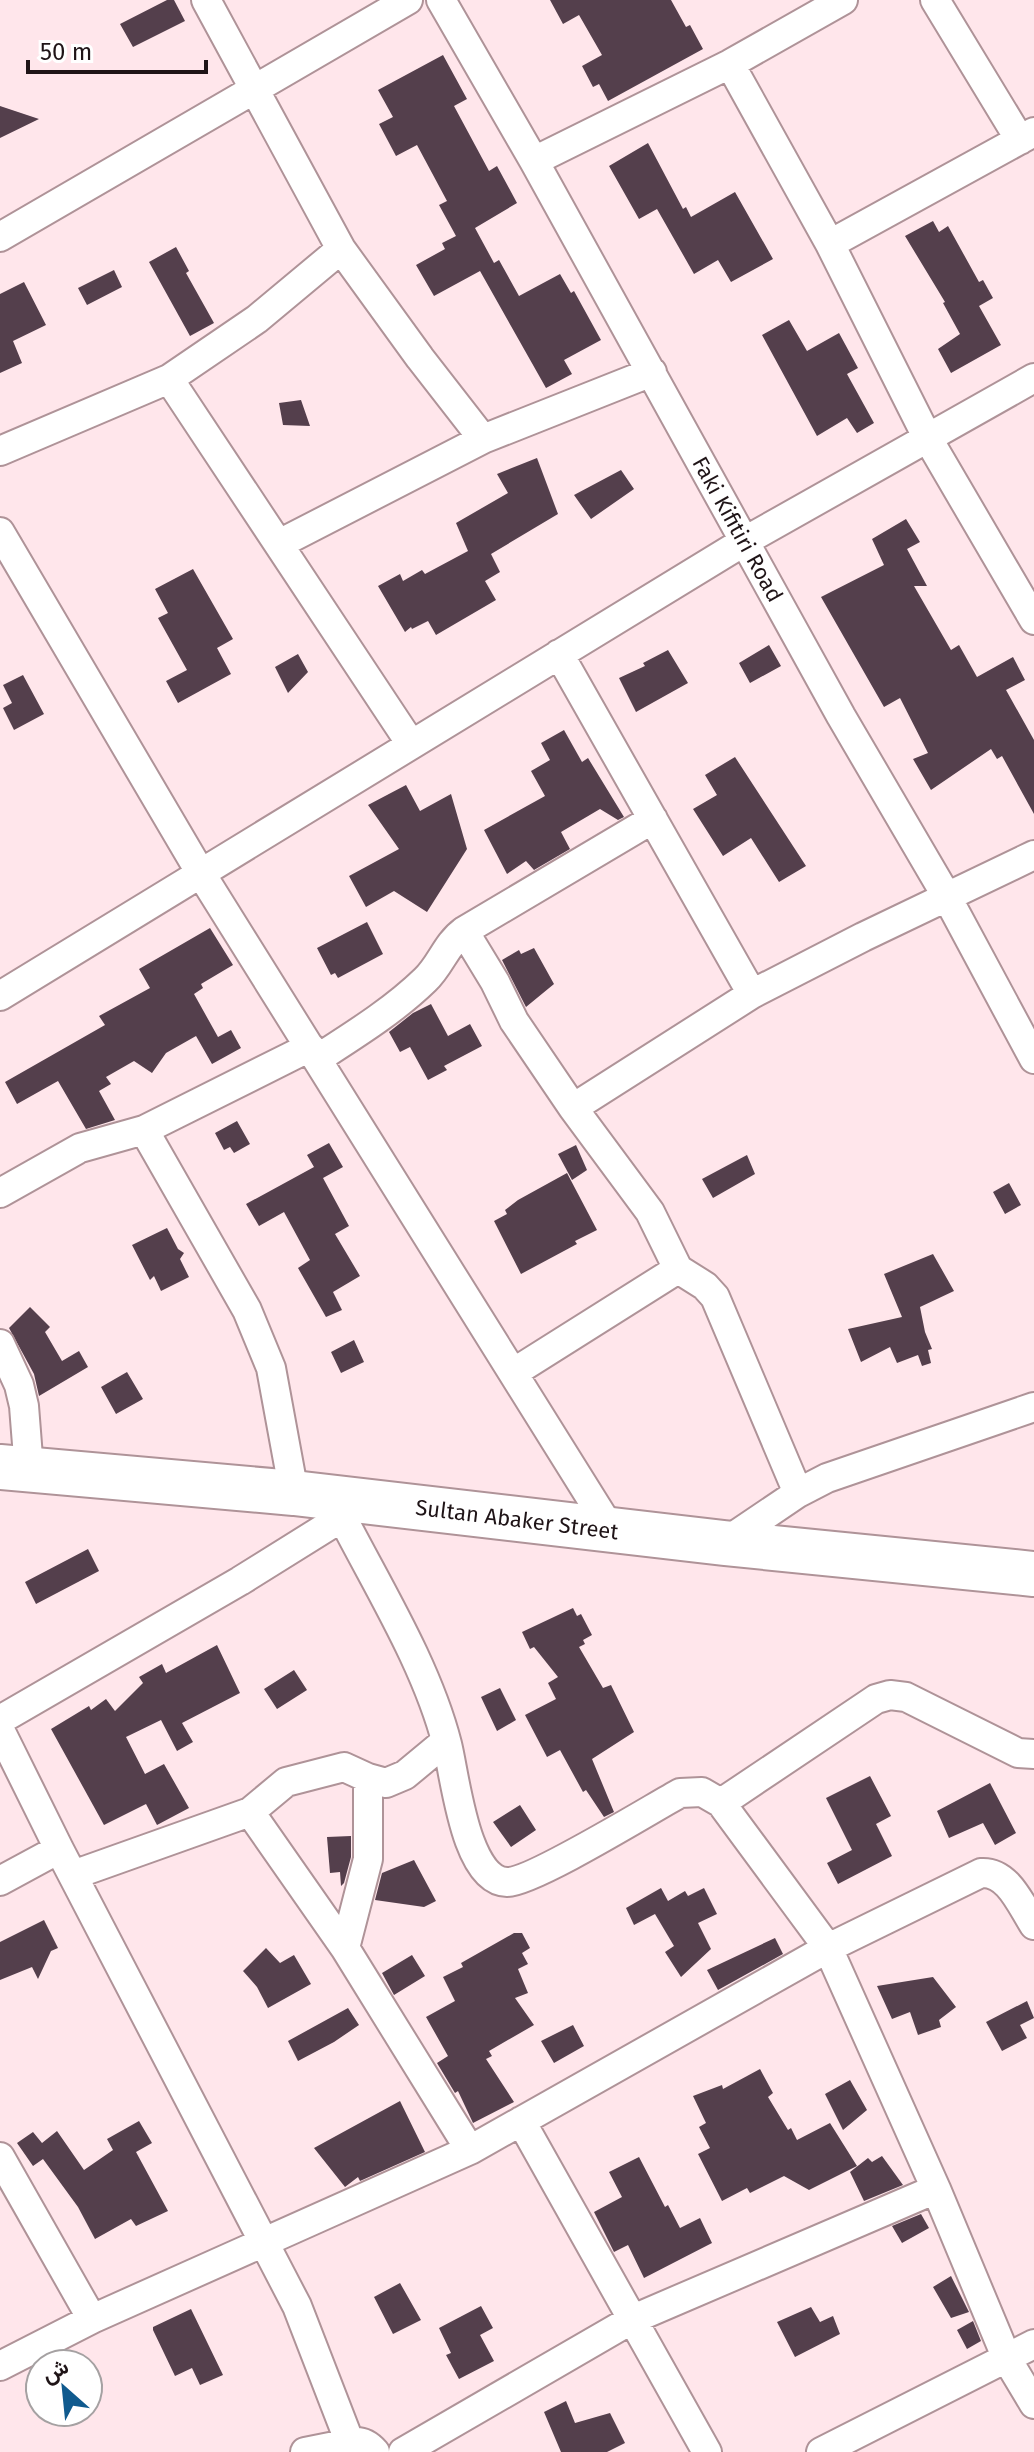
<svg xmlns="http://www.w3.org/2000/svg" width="1034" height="2452" font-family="'Fira Sans',Vazirmatn,sans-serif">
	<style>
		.building { fill: #543f4c }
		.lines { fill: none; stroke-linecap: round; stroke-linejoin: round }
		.street-casing { stroke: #af9398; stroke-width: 32 }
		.highway-casing { stroke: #af9398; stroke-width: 48 }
		.street { stroke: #fff; stroke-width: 28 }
		.highway { stroke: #fff; stroke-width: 44 }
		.labels { text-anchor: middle; stroke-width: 8; stroke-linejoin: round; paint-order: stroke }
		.street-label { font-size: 22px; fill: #1f1417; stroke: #fff }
	</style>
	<rect width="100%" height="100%" fill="#ffe6eb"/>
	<!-- building -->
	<path class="building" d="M167,0h7l11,21 -52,26 -13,-23z
		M550,0h121l15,27 4,-2 13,24 -95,52 -9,-17 -6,3 -11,-21 20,-11 -23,-40 -16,9z
		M443,55l24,44 -13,7 35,65 8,-5 20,37 -42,25 19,35 5,-3 20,36 41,-22 11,19 3,-2 27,49 -37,20 8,14 -26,14 -66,-117 -46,25 -18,-31 29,-16 -3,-6 14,-7 -17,-31 8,-4 -30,-56 -21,11 -17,-32 14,-7 -15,-27z
		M0,106l39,13 -39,19z
		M648,143l35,66 3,-2 5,10 44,-25 38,67 -42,23 -13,-22 -24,14 -37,-65 -18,10 -30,-53z
		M933,221l6,11 9,-6 31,56 4,-2 10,18 -14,8 22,39 -50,28 -13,-24 22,-15 -17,-31 2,-1 -40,-66z
		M176,247l13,24 -3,2 28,50 -24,13 -41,-74z
		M114,270l8,17 -35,18 -9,-17z
		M24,282l22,43 -33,16 9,22 -22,10v-79z
		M789,320l18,31 32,-18 19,35 -11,6 27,49 -17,10 -10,-15 -30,18 -55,-101z
		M301,400l9,26 -27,-1 -4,-22z
		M537,458l21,56 -67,40 9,18 -15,9 11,19 -60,35 -8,-14 -16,8 -1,-2 -6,5 -27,-46 22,-12 3,7 19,-11 3,4 43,-23 -12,-28 52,-30 -11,-19z
		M621,470l13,19 -43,30 -17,-24z
		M906,519l14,23 -13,7 20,37h-13l37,64 8,-5 18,32 36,-20 12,23 -19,10 28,50v74l-32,-58 -5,3 -6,-10 -60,41 -18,-31 15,-6 -28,-55 -16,9 -63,-110 63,-32 -12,-26z
		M193,569l40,70 -16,9 14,26 -53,29 -12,-22 21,-11 -29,-52 10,-5 -13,-24z
		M769,645l12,21 -31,17 -11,-20z
		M668,650l20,33 -52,29 -17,-34 26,-12 -2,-3z
		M298,654l10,18 -20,21 -13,-26z
		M23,675l21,39 -30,16 -11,-22 9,-5 -9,-18z
		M564,730l18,32 6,-4 36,59 -6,3 -18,-11 -39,23 9,17 -36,21 -8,-9 -19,13 -23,-44 61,-34 -14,-25 19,-11 -9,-17z
		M735,757l71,109 -27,16 -28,-44 -28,18 -30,-47 24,-14 -12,-20z
		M406,785l14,26 31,-17 16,55 -40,63 -33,-21 -28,16 -17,-31 50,-27 -31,-44z
		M367,922l16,32 -45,24 -3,-5 -4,2 -14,-27z
		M210,928l23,37 -32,19 2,4 -9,6 24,43 13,-7 10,18 -29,16 -16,-28 -30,17 -14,20 -18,-12 -28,16 5,7 -12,7 16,29 -29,9 -28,-48 -41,23 -12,-22 100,-57 -6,-9 51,-28 -11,-19z
		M534,948l20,36 -28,23 -24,-47 17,-10 2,4z
		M431,1004l17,32 22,-12 12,22 -38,20 3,4 -19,10 -18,-33 -10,5 -11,-20 24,-19z
		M237,1121l13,23 -16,9 -4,-6 -6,3 -9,-17z
		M329,1143l14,24 -20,11 26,48 -14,8 25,42 -27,16 9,18 -16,7 -28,-49 12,-8 -26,-48 -25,14 -13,-22 68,-37 -7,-12z
		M576,1145l11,25 -15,10 -14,-26z
		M747,1155l8,19 -42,24 -11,-19z
		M567,1173l30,57 -22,11 2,3 -56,30 -27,-53 13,-7 -2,-4 13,-10z
		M1009,1183l12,22 -16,9 -12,-22z
		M167,1228l11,21 6,4 -4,6 9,18 -28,14 -7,-15 -4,4 -18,-35z
		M933,1254l21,37 -34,16 5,25 7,17 -4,1 3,13 -9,3 -4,-11 -21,8 -7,-16 -29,15 -13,-33 54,-12 -18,-43z
		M30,1307l20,20 -5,5 17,29 17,-10 9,16 -49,29 -5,-22 -25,-46z
		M354,1340l10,22 -23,11 -10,-21z
		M127,1372l16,27 -27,15 -15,-27z
		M88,1549l11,22 -63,33 -11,-22z
		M573,1608l4,8 4,-2 11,21 -9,5 2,4 -6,3 24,41 8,-3 23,47 -42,27 22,53 -10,5 -18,-27 -3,2 -23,-42 -13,7 -22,-42 31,-16 -8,-16 10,-6 -24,-30 -4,2 -8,-17z
		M217,1645l23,48 -58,30 11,19 -16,9 -16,-31 -35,17 19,37 19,-10 25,44 -32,17 -11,-21 -42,21 -53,-96 38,-23 2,4 15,-11 9,12 28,-28 -4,-6 23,-13 4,9z
		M294,1670l13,20 -30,19 -13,-20z
		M500,1688l16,32 -19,11 -16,-34z
		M870,1776l21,40 -15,8 16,32 -54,28 -11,-21 25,-13 -26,-52z
		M990,1783l26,50 -21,12 -12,-22 -34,15 -12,-27z
		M520,1805l16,25 -25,17 -18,-25z
		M351,1836v21l-7,26 -3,3 -1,-14 -10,1 -3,-36z
		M414,1860l22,41 -12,6 -49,-7 7,-27z
		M661,1888l7,13 17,-10 3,5 16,-8 13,26 -19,9 13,26 -30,28 -16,-25 9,-6 -19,-32 -21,11 -8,-17z
		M44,1920l14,28 -7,3 -13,28 -6,-12 -32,13v-38z
		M514,1933h8l8,15 -8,5 6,11 -10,5 10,24 -13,5 19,27 -45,26 3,5 -6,3 28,43 -41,21 -15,-32 -3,2 -18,-30 11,-7 -22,-39 29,-16 -12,-24 20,-10 -2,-4z
		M775,1938l8,16 -65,36 -11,-20z
		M266,1948l14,15 14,-8 17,29 -43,24 -11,-21 -14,-16z
		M412,1955l13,21 -31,19 -12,-22z
		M933,1977l23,30 -17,13 2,7 -23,8 -8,-23 -18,7 -15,-33z
		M1027,2001l7,17 -14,7 7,13 -25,13 -16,-29z
		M348,2008l11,17 -25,17 -36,19 -10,-20z
		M573,2025l11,21 -30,17 -13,-22z
		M760,2069l13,24 -5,4 20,33 3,-2 6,12 33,-17 27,43 -48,24 -25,-14 -34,17 -3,-5 -25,13 -24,-47 12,-6 -11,-21 7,-4 -13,-27 29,-11 1,4z
		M850,2080l17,30 -24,20 -18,-36z
		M400,2101l25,51 -65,29 -2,-4 -13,10 -31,-39z
		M139,2121l13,22 -16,9 32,59 -32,15 -5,-7 -36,20 -17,-32 -35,-48 -10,7 -16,-23 16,-11 9,11 15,-12 27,39 29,-20 -6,-11z
		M882,2156l21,29 -39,16 -14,-29 18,-14 4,4z
		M639,2157l26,50 3,-2 12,23 20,-10 12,25 -68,35 -16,-33 -14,7 -20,-40 28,-15 -13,-25z
		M921,2214l8,14 -27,15 -10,-17z
		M951,2276l18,36 -18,6 -18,-31z
		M400,2283l21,37 -28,14 -19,-37z
		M481,2306l12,22 -13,7 14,26 -35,18 -13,-24 5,-2 -12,-25z
		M811,2307l9,15 13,-6 7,18 -45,23 -18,-35z
		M191,2309l32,66 -23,10 -8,-17 -17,8 -22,-46v-3z
		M973,2321l8,20 -14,8 -10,-19z
		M566,2401l9,22 35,-10 15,30 -18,9h-46l-17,-40z"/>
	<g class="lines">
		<!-- street casing -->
		<g class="street-casing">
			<path id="street" d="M206,0l135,249 79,109 63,81 169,-67
				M441,0l93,161 307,555 106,181 87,162
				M935,0l85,140
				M730,64l100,180 97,193 107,183
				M534,161l196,-97 113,-64
				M0,237l408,-237
				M830,244l204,-112
				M169,379l242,365
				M0,451l169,-72 88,-60 84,-70
				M0,532l200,340 411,658
				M279,544l204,-105
				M559,654l193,340 111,-57 171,-82
				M464,931l31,51 19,39 59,87 179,-114
				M0,996l745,-455 289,-163
				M317,1059c37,-24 76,-48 108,-79 16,-15 21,-36 39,-49l189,-112
				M573,1108l77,104 28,57 27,17 10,11 83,196
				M144,1130l103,180 24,58 23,125
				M0,1193l80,-45 64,-18 166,-83
				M0,1344l19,41 5,21 5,64
				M513,1373l165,-104
				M342,1517c37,72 85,149 105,227 8,31 18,137 60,138 24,1 144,-73 173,-89l22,-1 19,11 107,145 108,241 71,170 27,45
				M724,1543l74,-50 29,-15 207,-71
				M0,1720l240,-139 117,-73
				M0,1730l59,119 238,457 53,137c11,-3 18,1 25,9
				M721,1803l155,-104 14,-4 16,2 112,56 16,1
				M250,1812l95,136 125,202
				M73,1875l177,-63 36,-30 58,-15 24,11 18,5 19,-8 41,-34
				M0,1881l59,-32
				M345,1948l23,-89v-81
				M521,2121l186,331
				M0,2157l92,162
				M0,2366l92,-47 378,-169 358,-202 153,-75c27,-2 40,32 53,52
				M305,2452l45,-9
				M403,2452l228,-132 305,-131
				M821,2452l213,-108"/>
		</g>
		<!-- highway casing -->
		<g class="highway-casing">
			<path id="highway" d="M0,1467l294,26 430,50 310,31"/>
		</g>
		<!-- street -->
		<use href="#street" class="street"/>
		<!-- highway -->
		<use href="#highway" class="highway"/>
	</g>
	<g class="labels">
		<!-- street labels -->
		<g class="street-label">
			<text transform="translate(738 529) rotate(61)" y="8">Faki Kifitiri Road</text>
			<text transform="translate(517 1519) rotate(7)" y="8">Sultan Abaker Street</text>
		</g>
	</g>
	<!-- north arrow -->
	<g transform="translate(64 2388) rotate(333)"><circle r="38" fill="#ffffff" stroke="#a5a1a2" stroke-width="2"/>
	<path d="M0-6L14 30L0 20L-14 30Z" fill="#105a8e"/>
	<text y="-12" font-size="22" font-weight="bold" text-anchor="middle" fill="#1f1417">ش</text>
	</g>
	<!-- scale -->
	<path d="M28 60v12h178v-12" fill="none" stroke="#1f1417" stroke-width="4"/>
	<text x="40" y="60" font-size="24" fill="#1f1417" stroke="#ffffff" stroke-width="6" paint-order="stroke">50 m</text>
</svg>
